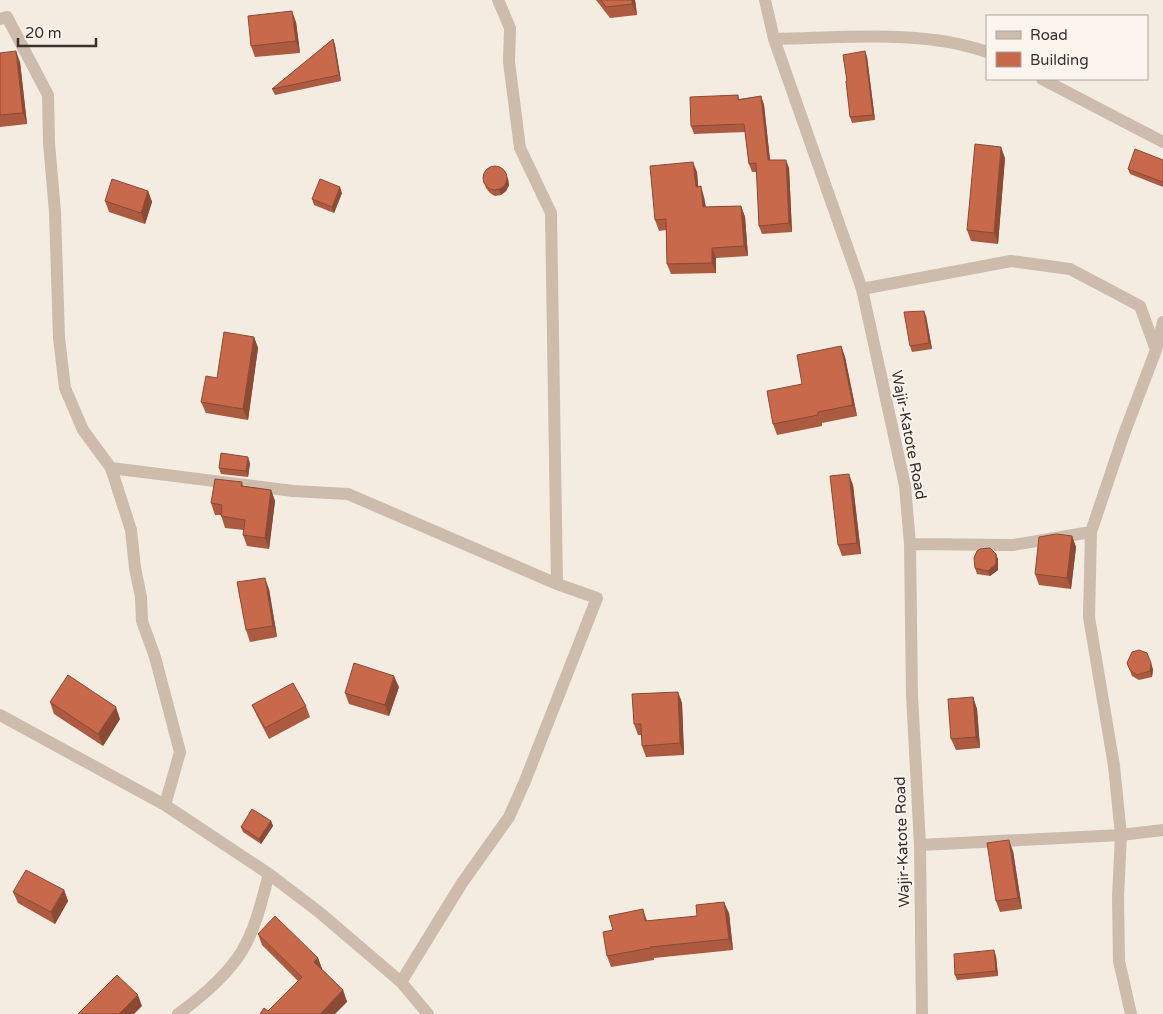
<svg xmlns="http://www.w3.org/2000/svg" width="1163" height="1014" font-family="'Varela Round',sans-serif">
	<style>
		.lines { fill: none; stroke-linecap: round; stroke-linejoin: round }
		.minor { stroke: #cdbbac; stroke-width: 12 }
		.wall { fill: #ac5a40 }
		.shaded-wall { fill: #8c4a34 }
		.building { fill: #c8694b; stroke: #8c4a34 }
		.labels { text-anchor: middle; stroke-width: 4; stroke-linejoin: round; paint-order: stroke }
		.street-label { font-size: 15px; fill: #3b302b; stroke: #fbf5ee }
	</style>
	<rect width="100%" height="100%" fill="#f4ebe1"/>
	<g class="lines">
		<!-- minor -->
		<path class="minor" d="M498,0l12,28 -1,34 11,86 31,65 6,371
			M765,0l9,39 88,250 43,197 5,58 2,151 8,150 2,169
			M0,19l7,-2 41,78 1,48 6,69 4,126 6,50 18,42 28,38 20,62 4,38 6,29 1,24 13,36 25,95 -15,53
			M774,39c68,-1 149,-10 213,13
			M1042,79l121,63
			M862,289l149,-28 59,8 70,37 16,44
			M111,468l182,23 55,3 209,90 40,14 -72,183 -16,36 -47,66 -61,99
			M1091,532l-2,85 25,149 7,69 -3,62 1,64 12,53
			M910,544l103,1 78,-13 33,-98 32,-84 7,-28
			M0,715l165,90 104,69 50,38 82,70 27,32
			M920,845l201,-10 42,-5
			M178,1014c22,-16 50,-40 64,-63 14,-23 20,-52 27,-77"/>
	</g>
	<!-- wall -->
	<path class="wall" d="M596,0h39l2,15 -27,3z
		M296,22l4,31 -45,4 -4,-11z
		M333,39l2,6 6,36 -66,14 -3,-6z
		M865,51l2,6 8,63 -23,3 -2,-6 -3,-36z
		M0,53l20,9 7,62 -27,3z
		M738,95l1,4 22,-3 3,9 6,55 19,8 3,64 -30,2 -3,-8 -2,-54h-5l-3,-8 -4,-32 -51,2 -3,-8z
		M1005,158l-7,86 -27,-3 -4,-11z
		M1163,160v27l-33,-13 -2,-5z
		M697,172l1,15 6,10 2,10 35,-1 4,11 3,39 -32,2v15l-45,1 -4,-10 -1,-34 -7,1 -4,-11z
		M508,179l1,6 -3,6 -5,4 -6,1 -5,-3 -4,-5 -2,-6z
		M148,191l4,11 -7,22 -36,-12 -4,-11z
		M342,193l-8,20 -20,-8 -2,-6z
		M926,316l6,33 -20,3 -2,-6z
		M254,337l4,11 -10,72 -42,-7 -5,-11 16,-24z
		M841,346l4,11 12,59 -35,7v3l-45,9 -4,-11 29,-40z
		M250,463l-2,14 -27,-3 -2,-6z
		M242,482l1,4 28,4 4,11 -6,48 -22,-3 -4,-11 1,-5 -19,-2 -4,-13h-6l-4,-12z
		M853,485l8,69 -19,2 -4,-11z
		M1072,536l4,11 -5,42 -32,-4 -4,-11z
		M998,559v11l-8,6 -13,-2 -2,-6z
		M269,589l8,48 -27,5 -4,-12z
		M1127,663l26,6 -1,8 -13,3 -7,-4z
		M399,687l-10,29 -40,-12 -4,-11z
		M678,692l4,11 2,52 -38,2 -4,-11v-11h-4l-4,-11z
		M973,697l4,12 3,39 -24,2 -5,-11z
		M50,702l70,17 -17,27 -49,-32z
		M252,705l54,1 4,11 -41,22 -12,-23z
		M271,821l2,5 -12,18 -18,-12 -2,-5z
		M1013,851l9,58 -22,3 -4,-11z
		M64,890l4,11 -13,23 -37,-21 -5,-11z
		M729,913l4,37 -79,8v2l-43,7 -4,-11 6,-26 35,-9z
		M258,934l60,24 4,11 21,21 4,12 -79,9 30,-30 -36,-36z
		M996,956l2,20 -41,4 -2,-5z"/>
	<!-- shaded-wall -->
	<path class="shaded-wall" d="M632,0h3l2,15 -5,-11z
		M292,11l4,11 4,31 -4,-12z
		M333,39l2,6 6,36 -2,-6z
		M16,51l4,11 7,62 -4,-11z
		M865,51l2,6 8,63 -2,-5z
		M761,96l3,9 7,64 -3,-9z
		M1001,147l4,11 -7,86 -4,-11z
		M786,160l3,8 3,64 -3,-9z
		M693,162l4,10 2,25 -3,-10z
		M506,174l2,5 1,6 -3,6 -5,4 -2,-6z
		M701,186l3,11 3,20 -4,-10z
		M340,187l2,6 -8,20 -2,-6z
		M148,191l4,11 -7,22 -4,-11z
		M741,206l4,11 3,39 -4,-10z
		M712,248l4,10v15l-4,-10z
		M924,311l2,5 6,33 -3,-6z
		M254,337l4,11 -10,72 -5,-11z
		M841,346l4,11 12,59 -4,-11z
		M248,457l2,6 -2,14 -2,-6z
		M849,474l4,11 8,69 -4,-11z
		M271,490l4,11 -6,48 -4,-11z
		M1072,536l4,11 -5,42 -4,-11z
		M996,554l2,5v11l-8,6 -2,-5z
		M265,578l4,11 8,48 -4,-11z
		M1151,663l2,6 -1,8 -2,-6z
		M394,676l5,11 -10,29 -4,-11z
		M678,692l4,11 2,52 -4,-12z
		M973,697l4,12 3,39 -4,-11z
		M116,707l4,12 -17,27 -5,-12z
		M271,821l2,5 -12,18 -2,-5z
		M1009,840l4,11 9,58 -4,-11z
		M64,890l4,11 -13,23 -4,-12z
		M724,902l5,11 4,37 -4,-11z
		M643,909l4,12 3,12 -5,-12z
		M994,950l2,6 2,20 -2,-5z
		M318,958l4,11 -4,4 -4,-11z
		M343,990l4,12 -12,12h-15z
		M138,995l4,11 -8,8h-15z"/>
	<!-- building -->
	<path class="building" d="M601,0h31v4l-26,3z
		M292,11l4,30 -45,5 -3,-30z
		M333,39l6,36 -67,14z
		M16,51l7,62 -23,2v-62z
		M865,51l8,64 -23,2 -4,-36h1l-4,-26z
		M738,95v5l23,-4 7,64h18l3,63 -30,3 -3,-63 -7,1 -5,-40 -53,2 -1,-29z
		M975,144l26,3 -7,86 -27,-3z
		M1135,149l28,11v22l-35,-13z
		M693,162l3,25 5,-1 2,21 38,-1 3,40 -32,2v15l-45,1 -1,-45 -11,1 -5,-54z
		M483 178a12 12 0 1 1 24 0a12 12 0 1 1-24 0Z
		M112,179l36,12 -7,22 -36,-12z
		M320,179l20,8 -8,20 -20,-8z
		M924,311l5,32 -19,3 -6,-34z
		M224,332l30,5 -11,72 -42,-7 5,-26 11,2z
		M841,346l12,59 -35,7v3l-45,9 -6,-33 35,-7 -5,-29z
		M221,453l27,4 -2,14 -27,-3z
		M849,474l8,69 -19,2 -8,-69z
		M215,479l27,3 -1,4 30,4 -6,48 -22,-3 2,-15 -24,-4 1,-11 -11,-2z
		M1057,534l15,2 -5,42 -32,-4 4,-37z
		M990,548l6,6v10l-8,7 -13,-3 -1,-10 3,-7 3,-2z
		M265,578l8,48 -27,4 -9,-48z
		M1139,650l8,3 4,10 -1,8 -13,4 -7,-5 -3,-7 5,-11z
		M354,663l40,13 -9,29 -40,-12z
		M68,675l48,32 -18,27 -48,-32z
		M293,683l13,23 -41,22 -13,-23z
		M678,692l2,51 -38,3 -1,-22h-7l-2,-30z
		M973,697l3,40 -25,2 -3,-40z
		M252,809l19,12 -12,18 -18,-12z
		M1009,840l9,58 -22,3 -9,-58z
		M26,870l38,20 -13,22 -38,-20z
		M724,902l5,37 -79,8v1l-43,8 -4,-24 10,-2 -4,-14 34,-7 2,12 52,-5 -1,-11z
		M275,916l43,42 -4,4 29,28 -23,24h-60l4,-6 4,3 34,-34 -44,-43z
		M994,950l2,21 -41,4 -1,-21z
		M117,975l21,20 -19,19h-41z"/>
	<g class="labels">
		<!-- street labels -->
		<g class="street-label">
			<text transform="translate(909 435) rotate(79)" y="5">Wajir-Katote Road</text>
			<text transform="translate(902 842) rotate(-92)" y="5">Wajir-Katote Road</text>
		</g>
	</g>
	<!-- legend -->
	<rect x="986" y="15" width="162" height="65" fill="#fbf5ee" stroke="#aea6a0"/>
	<rect x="996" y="31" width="25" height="8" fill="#cdbbac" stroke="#aea6a0"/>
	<text x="1030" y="40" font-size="15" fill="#3b302b">Road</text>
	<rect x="996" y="52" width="25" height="15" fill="#c8694b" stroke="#aea6a0"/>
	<text x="1030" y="65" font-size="15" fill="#3b302b">Building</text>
	<!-- scale -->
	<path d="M18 38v8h78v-8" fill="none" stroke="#3b302b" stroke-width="2.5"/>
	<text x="25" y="38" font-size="15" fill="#3b302b" stroke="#fbf5ee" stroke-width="4" paint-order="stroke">20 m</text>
</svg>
